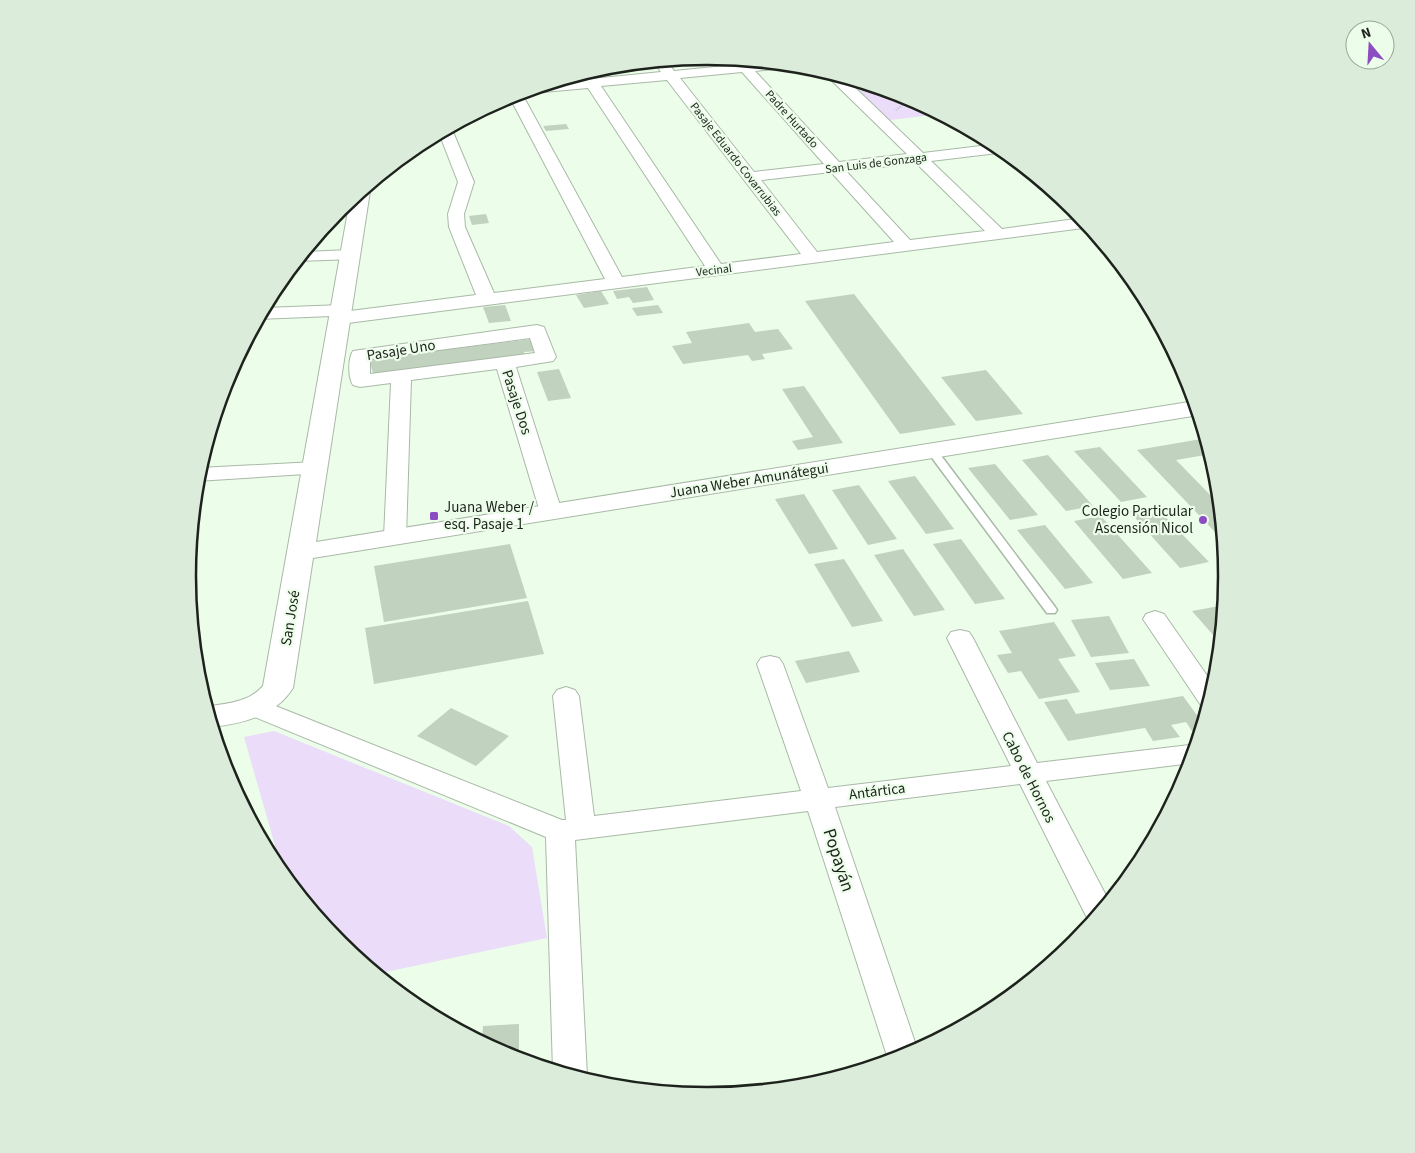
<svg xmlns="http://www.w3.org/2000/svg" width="1415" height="1153" font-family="'Source Sans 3',sans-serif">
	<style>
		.green { fill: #ebdcfa }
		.building { fill: #c1d2bf }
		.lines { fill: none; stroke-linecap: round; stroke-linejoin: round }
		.service-casing { stroke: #a9b9a7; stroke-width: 3 }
		.minor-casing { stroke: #a9b9a7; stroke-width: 2 }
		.tertiary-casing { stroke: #a9b9a7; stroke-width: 2 }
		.path { stroke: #99a698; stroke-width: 2; stroke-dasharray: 0.5 2; stroke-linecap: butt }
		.service { fill: #fff; fill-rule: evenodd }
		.minor { fill: #fff; fill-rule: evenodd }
		.tertiary { fill: #fff; fill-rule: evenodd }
		.poi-dot { fill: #8d4dc2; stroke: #ecfdea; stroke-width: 2 }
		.labels { text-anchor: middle; stroke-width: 4.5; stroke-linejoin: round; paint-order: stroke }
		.far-street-label { font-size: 12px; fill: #1d231c; stroke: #ecfdea }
		.street-label { font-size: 15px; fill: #1d231c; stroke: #ecfdea }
		.poi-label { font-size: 15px; fill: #1d231c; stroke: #ecfdea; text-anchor: start }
		.near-street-label { font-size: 18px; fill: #1d231c; stroke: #ecfdea }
		.rim { fill: none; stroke: #1d231c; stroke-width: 2.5 }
	</style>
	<rect width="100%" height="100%" fill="#ecfdea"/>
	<!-- green -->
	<path class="green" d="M882,88l25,8 34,18 -59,7 -31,-29z
		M274,731l235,95 23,21 15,91 -171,36 -37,-30 -55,-67 -40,-140z"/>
	<!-- building -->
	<path class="building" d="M566,124l3,5 -23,2 -3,-5z
		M486,214l3,9 -17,2 -3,-9z
		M647,287l7,13 -21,3 -4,-6 -12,2 -4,-8z
		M601,291l8,13 -25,4 -8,-13z
		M854,294l102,131 -56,9 -95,-133z
		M505,305l6,16 -22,2 -6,-16z
		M658,305l5,8 -26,3 -5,-8z
		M749,323l6,9 23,-3 15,20 -31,5 3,5 -13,2 -4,-6 -65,9 -11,-18 20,-3 -6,-11z
		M532,339l5,12 -13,1 1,4 -151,21 -5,-18z
		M559,369l12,29 -23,3 -11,-29z
		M986,370l37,44 -47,7 -35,-44z
		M804,386l39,57 -45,7 -6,-9 21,-4 -31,-48z
		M1207,438l4,16 -35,6 45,46 2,24 -8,2 -78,-82z
		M1100,447l47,50 -26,5 -47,-51z
		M1048,455l45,51 -27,5 -44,-51z
		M995,464l43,51 -28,5 -42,-52z
		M915,476l39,53 -28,5 -38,-53z
		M859,485l38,54 -29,6 -36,-55z
		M804,494l34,55 -29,5 -34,-55z
		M1155,506l54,56 -29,6 -51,-57z
		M1101,516l51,57 -29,6 -49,-58z
		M1045,525l48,58 -28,6 -48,-59z
		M961,539l44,60 -30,5 -42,-60z
		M510,544l17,54 -143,24 -10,-56z
		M903,549l42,61 -31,6 -40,-61z
		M844,559l39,62 -31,6 -38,-63z
		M528,601l16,53 -170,30 -9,-56z
		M1225,605l-4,39 -29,-33z
		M1109,616l20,37 -38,4 -20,-37z
		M1054,622l22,34 -18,3 22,33 -41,7 -18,-28 -13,2 -11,-18 15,-2 -13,-22z
		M849,651l11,21 -54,11 -11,-22z
		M1134,659l16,27 -40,4 -15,-27z
		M1183,696l21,29 -2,4 -10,2 -6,-9 -15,3 9,12 -27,4 -8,-13 -77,13 -24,-39 23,-3 9,15z
		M451,708l58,28 -33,30 -59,-30z
		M519,1024v36l-11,-3 -26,-14 1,-17z"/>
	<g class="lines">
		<!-- service casing -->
		<g class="service-casing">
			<path id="service" d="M932,448l4,1 119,158 2,3 -2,3h-8l-120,-162z"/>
		</g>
		<!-- minor casing -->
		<g class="minor-casing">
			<path id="minor" d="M732,59l13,1 3,4 17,-2 25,2 -6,4 -29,3 84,91 68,-8 -80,-78 -1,-5 18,6 79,76 74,-9 9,8 -75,9 71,68 81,-11 8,9 -751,97 -7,-2 -2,-4 1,-2 -74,3 6,-11 78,-3 6,1 2,5 126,-16 -27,-68 -1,-13 10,-32 -19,-49 12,-6 23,55 -10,32 1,13 29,66 111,-14 -96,-183 12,-4 101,185 83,-11 -117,-178 -56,5 -6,-3 25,-7 110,-11 -6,-8 2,-3h10l7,10 61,-6zM742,72l82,92 -70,8 -74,-94zM667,80l134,174 -80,10 -120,-178zM916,163l69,68 -75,9 -64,-69zM831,172l63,70 -77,10 -56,-72z
				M350,250l6,1 3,4 -3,4 -60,2 8,-9z
				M537,325l7,2 12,30 -3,4 -37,6 46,145 -3,5 -8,2 -8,-2 -3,-5 -43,-143 -86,11 -5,157 -3,5 -8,2 -8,-2 -3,-5 7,-154 -31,4 -7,-2c-5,-7 -5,-27 0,-34zM530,338l5,15 -165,21v-15z
				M314,462l8,1 3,5 -3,5 -125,8 2,-13z
				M1155,611l9,3 51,73 -7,22 -6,-2 -59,-88 3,-5z
				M960,630l9,2 4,6 64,125 161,-19 -6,19 -146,18 64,122 -17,20 -4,-1 -69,-138 -185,23 83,244 -12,6 -17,5 -81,-251 -233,29 12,236 -2,4 -32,-9 -7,-234 -301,-124 -4,-6 4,-6 9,-3 9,3 299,119h4l-13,-124 4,-6 9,-3 9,3 4,6 15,120 207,-25 -44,-127 4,-6 9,-2 9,2 4,6 45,124 183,-22 -64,-128 4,-6z"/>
		</g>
		<!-- tertiary casing -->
		<g class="tertiary-casing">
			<path id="tertiary" d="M366,187l4,4 -54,351 879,-141 4,14 -886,143 -20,130c-18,28 -49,35 -81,39l-6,-20c21,-4 42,-4 57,-21l87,-486z"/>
		</g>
		<!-- path -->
		<path class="path" d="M883,97l39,7
			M896,110l15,-12"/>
		<!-- service -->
		<use href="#service" class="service"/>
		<!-- minor -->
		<use href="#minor" class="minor"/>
		<!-- tertiary -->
		<use href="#tertiary" class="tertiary"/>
	</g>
	<!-- markers -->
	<g class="poi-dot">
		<rect x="429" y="511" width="10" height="10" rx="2.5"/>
		<circle cx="1203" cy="520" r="5"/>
	</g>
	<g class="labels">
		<!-- far-street labels -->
		<g class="far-street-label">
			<text transform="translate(792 119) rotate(48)" y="4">Padre Hurtado</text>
			<text transform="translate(736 159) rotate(52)" y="4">Pasaje Eduardo Covarrubias</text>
			<text transform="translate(876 163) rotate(-7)" y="4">San Luis de Gonzaga</text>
			<text transform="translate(714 270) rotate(-7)" y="4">Vecinal</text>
		</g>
		<!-- street labels -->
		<g class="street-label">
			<text transform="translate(401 350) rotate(-9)" y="5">Pasaje Uno</text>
			<text transform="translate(517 402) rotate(72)" y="5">Pasaje Dos</text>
			<text transform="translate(749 480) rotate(-9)" y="5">Juana Weber Amunátegui</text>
			<text transform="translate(290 618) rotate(-81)" y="5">San José</text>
			<text transform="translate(1029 777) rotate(63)" y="5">Cabo de Hornos</text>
			<text transform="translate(877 791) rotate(-7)" y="5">Antártica</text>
		</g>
		<!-- poi labels -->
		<g class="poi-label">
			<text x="444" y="512">Juana Weber /<tspan x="444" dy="17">esq. Pasaje 1</tspan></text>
			<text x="1193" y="516" text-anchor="end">Colegio Particular<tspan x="1193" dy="17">Ascensión Nicol</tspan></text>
		</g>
		<!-- near-street labels -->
		<g class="near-street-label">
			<text transform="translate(839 860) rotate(72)" y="6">Popayán</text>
		</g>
	</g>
	<!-- crop -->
	<path d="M0 0H1415V1153H0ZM196 576a511 511 0 1 1 1022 0a511 511 0 1 1-1022 0Z" fill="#dbecda" fill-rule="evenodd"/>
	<path class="rim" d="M196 576a511 511 0 1 1 1022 0a511 511 0 1 1-1022 0Z"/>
	<!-- north arrow -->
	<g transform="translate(1370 45) rotate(342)"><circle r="24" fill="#ecfdea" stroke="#99a698"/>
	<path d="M0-4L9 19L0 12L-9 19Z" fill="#8d4dc2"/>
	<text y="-8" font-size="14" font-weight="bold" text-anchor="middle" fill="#1d231c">N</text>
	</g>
</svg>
